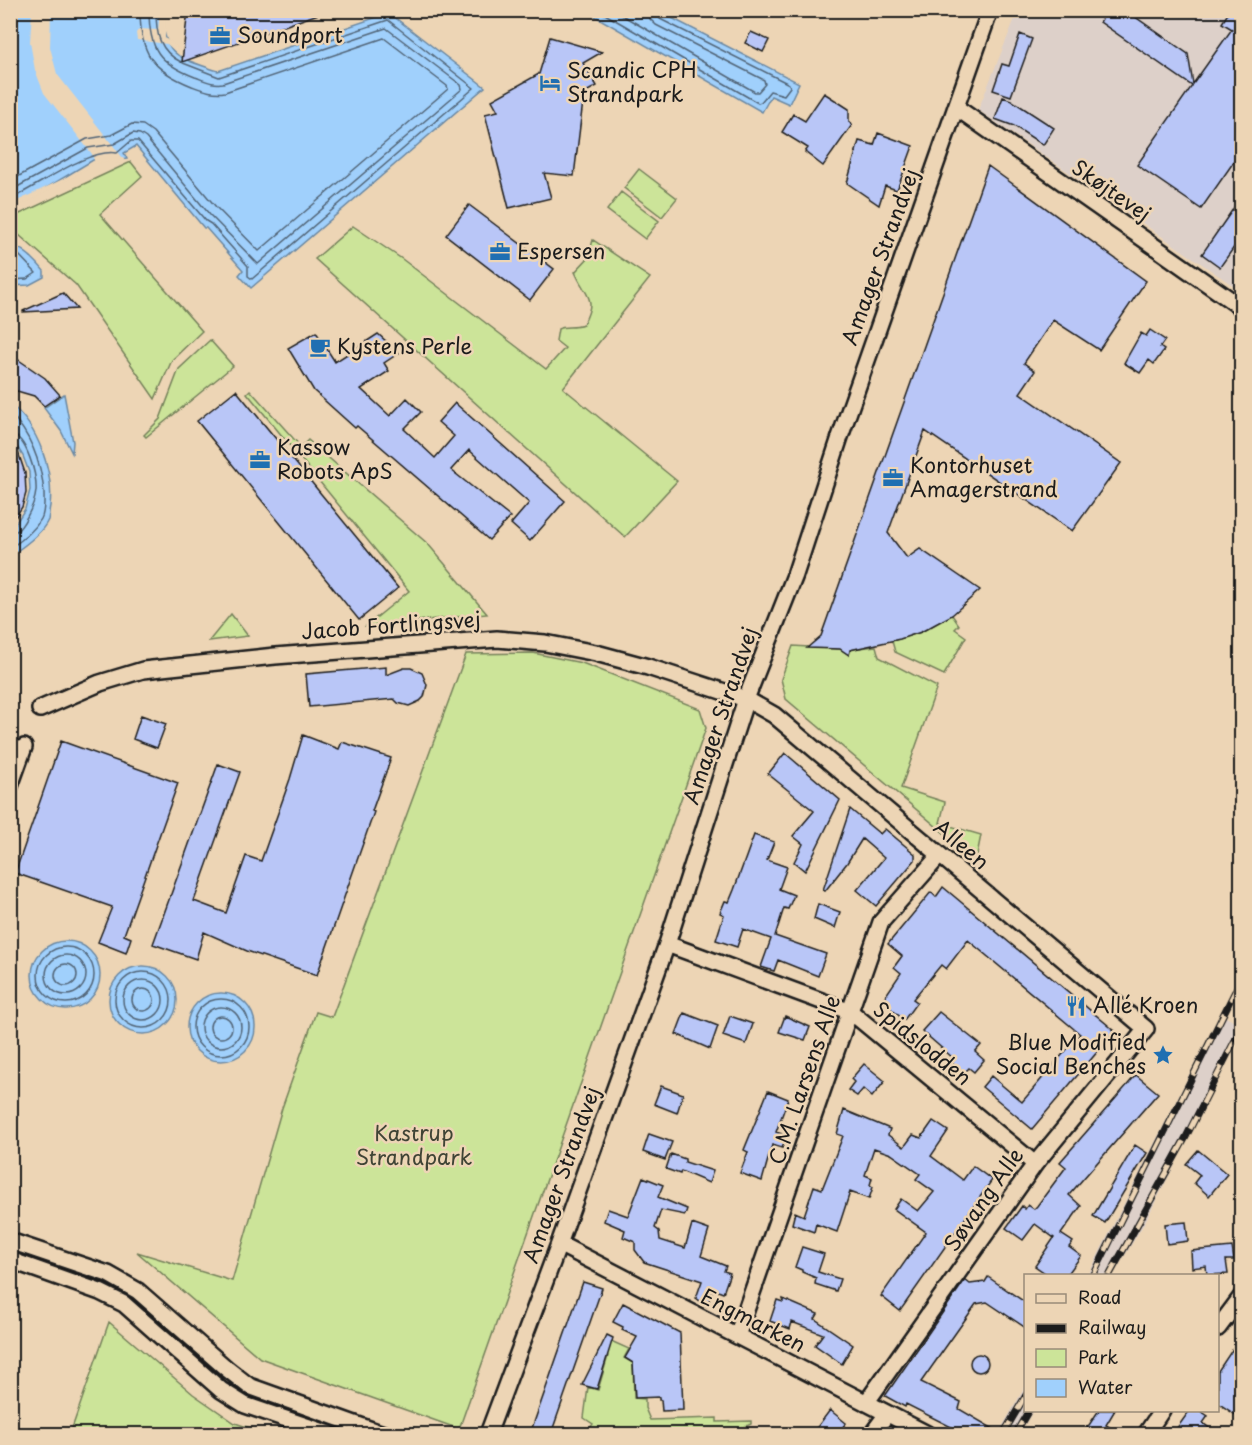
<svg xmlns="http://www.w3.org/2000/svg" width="1252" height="1445" font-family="'Playpen Sans',sans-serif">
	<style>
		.built { fill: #ddd0c9 }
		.green { fill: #cce499; stroke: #74805a; stroke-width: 1.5 }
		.water { fill: #a0d0fc; stroke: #6b88a2; stroke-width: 1.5 }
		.pier { fill: #edd5b5 }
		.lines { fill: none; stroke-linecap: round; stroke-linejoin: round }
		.shore { stroke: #516476; stroke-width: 1.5 }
		.building { fill: #b9c6f7; stroke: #1c1c1c; stroke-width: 1.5 }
		.minor-casing { stroke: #1c1c1c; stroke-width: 20 }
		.minor { stroke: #edd5b5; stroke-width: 15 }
		.rail-casing { stroke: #1c1c1c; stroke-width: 7 }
		.rail { stroke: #edd5b5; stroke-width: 4.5; stroke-dasharray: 14; stroke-linecap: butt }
		.labels { text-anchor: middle; stroke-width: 5; stroke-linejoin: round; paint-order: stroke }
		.poi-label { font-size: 21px; fill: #1c1c1c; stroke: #edd5b5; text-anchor: start }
		.street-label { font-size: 21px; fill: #1c1c1c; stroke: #edd5b5 }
		.park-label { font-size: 21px; fill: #3f4435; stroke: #edd5b5 }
	</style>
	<rect width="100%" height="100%" fill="#edd5b5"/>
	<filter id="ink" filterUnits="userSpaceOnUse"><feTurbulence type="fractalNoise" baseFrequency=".0167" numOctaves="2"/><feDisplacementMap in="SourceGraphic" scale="12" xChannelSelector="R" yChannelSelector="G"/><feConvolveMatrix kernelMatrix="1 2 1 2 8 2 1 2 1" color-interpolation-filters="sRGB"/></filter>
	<g filter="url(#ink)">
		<!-- built -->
		<path class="built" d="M1018,11h223v280l-263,-181z
			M1220,1014l21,11v9l-25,51 -71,137 -32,53h-25z
			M1025,1387l1,23 7,1 -14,23h-21z"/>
		<!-- green -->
		<path class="green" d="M131,162l11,14 -42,38 102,117 -30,29 -17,39 -79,-114 -65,-57v-10z
			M639,169l38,29 -15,19 -38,-29z
			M621,192l38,29 -14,18 -38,-29z
			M353,226l49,33 144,110 19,-21 -9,-7 2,-12c7,-4 15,0 25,-4 15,-29 3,-27 -8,-53l13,-14 5,-18 57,38 -87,110 114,93 -52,56 -310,-278z
			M210,340l23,26 -87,71 -2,-2 16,-16 19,-50z
			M250,390l51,57 7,-7 120,104 59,70 -121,12 43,-35 -162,-198z
			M231,614l17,22 -39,5z
			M952,615l7,10 -4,4 11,8 -22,38 -49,-23 -3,-11 29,-9z
			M793,646l47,3 9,6 2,-6 25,-3 3,11 58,30 -36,101 44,14 -5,21 41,12 -5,25 -190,-161 -5,-20z
			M533,653l49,10 118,46 6,19 -247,701 -199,-71 -123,-106 95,29 50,-173 34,-96 16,5 134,-363z
			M109,1322l84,72 42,29 33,11h-198z
			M611,1341l18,8 -5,9 9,5 1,35 11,1v9l5,12 67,-2v4l34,-1v3l-9,4 4,6h-160l7,-10 -9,-6 4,-31 10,3 10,-34 -10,-3z"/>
		<!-- water -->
		<path class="water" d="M10,11h152c1,46 16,46 56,60l171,-58 96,74 -234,201 -12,-13 4,-5 -37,-42h-2l-68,-82 -12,7 3,6 -5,1 -12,-3 -17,3 -60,36 -22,10z
			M586,11h72l141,72 -10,21 -18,-8 -9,16z
			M11,245c13,3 24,15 33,26v6l-15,8 -18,1z
			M64,394l9,48 -1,11 -11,-22 -17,-23z
			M11,405c27,21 43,67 39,101 -1,4 -1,10 -2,14 -6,14 -25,27 -37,35v-25l14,-21 5,-19 -1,-18 -6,-16 -12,-19z
			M32 975a34 34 0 1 1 68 0a34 34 0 1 1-68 0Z
			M109 1000a34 34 0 1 1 68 0a34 34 0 1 1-68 0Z
			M187 1027a34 34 0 1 1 68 0a34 34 0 1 1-68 0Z"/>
		<!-- pier -->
		<path class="pier" d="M165,10v28l16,14 -1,4 -13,-12 -30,-4 -1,-7 3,-4 19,1 2,-19z
			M32,11h19l-1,36 7,27 69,88 -5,1 -11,-2 -15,2 -3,-9 -48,-61 -9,-23 -5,-28z
			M92,165l-58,33 -24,11 1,-5z"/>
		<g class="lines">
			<!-- shore -->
			<path class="shore" d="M156,10c0,24 3,41 25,52
				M598,10l160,93 3,-1 9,-11 14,4 6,-8 -1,-3 -129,-65 -4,-9
				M613,10l142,82h3l7,-8 -1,-4 -108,-55 -6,-6 -1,-9
				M10,181l77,-42 24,-4 21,-11 11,1 10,7 63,75 43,44 189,-162 -1,-3 -63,-48 -159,54c-12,2 -22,-2 -33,-6 -40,-16 -52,-32 -52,-76
				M10,191l78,-43 26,-4 19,-11 7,1 6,4 64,77 48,49 204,-175 -1,-4 -75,-57 -163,55c-10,2 -19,-3 -28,-6 -36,-14 -46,-27 -46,-67
				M10,199c29,-13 78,-51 107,-46l14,-12h7l68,80 5,3 37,42v10l4,3 222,-191 -86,-68 -169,57 -36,-14
				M10,251l8,3 18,19 -9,6 -17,1
				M10,413c21,22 31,49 34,79 0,8 1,20 -3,27 -7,12 -20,22 -31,29
				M10,434c17,2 27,42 26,57 -1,11 -6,21 -12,31 -4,6 -6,10 -14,11
				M38 975a28 28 0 1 1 56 0a28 28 0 1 1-56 0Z
				M46 975a20 20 0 1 1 40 0a20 20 0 1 1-40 0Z
				M55 975a11 11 0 1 1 22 0a11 11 0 1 1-22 0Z
				M115 1000a28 28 0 1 1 56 0a28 28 0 1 1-56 0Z
				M123 1000a20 20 0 1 1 40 0a20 20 0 1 1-40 0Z
				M132 1000a11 11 0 1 1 22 0a11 11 0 1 1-22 0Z
				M193 1027a28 28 0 1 1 56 0a28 28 0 1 1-56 0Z
				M201 1027a20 20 0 1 1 40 0a20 20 0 1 1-40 0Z
				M210 1027a11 11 0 1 1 22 0a11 11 0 1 1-22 0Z"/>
		</g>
		<!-- building -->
		<path class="building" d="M188,10h136v2l-142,50z
			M1090,10h48l-4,6 54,38 5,30 39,-55 -10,-6 8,-13h12v140l-41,59 -64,-44 55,-79 -92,-64 2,-3z
			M751,32l18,8 -6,12 -18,-9z
			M1020,34l12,5 -21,57 -18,-6 9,-26 7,2z
			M550,37l52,15 -19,11 14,23 -13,7 -10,83 -30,-3 7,25 -42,10 -24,-94 13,-3 -6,-11 47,-26z
			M824,93l25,16v13l3,3 -29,41 -18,-14 3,-4 -26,-16 11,-18 12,7z
			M1003,97l8,3 43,28 -11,17 -29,-19 -19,-7z
			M878,133l35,13 -16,44 -12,-4 -6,19 -32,-22 12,-42 15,4z
			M988,166l158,115 -47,69 -46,-30 -29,43 11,8 -15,22 101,70 -49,68 -147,-100 -37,102 19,25 13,-9 60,41 -28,25 -31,17 -21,7 -50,11 -1,5 -9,-6 -33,-1 14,-12z
			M1242,196v40l-22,31 -18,-13z
			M469,205l85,64 -24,31 -84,-65z
			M63,293l14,16 -54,3v-1z
			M1150,330l15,10 -5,7 4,3 -10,14 -5,-4 -9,13 -16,-10 17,-30 5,3z
			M316,332l19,30 43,-28 21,19 -15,10 5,8 -28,18 29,27 17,-18 14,14 -17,17 31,29 19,-22 -16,-14 17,-19 110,98 -35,40 -19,-17 18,-21 -60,-53 -18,20 59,47 -21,23 -132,-114 -2,2 -41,-37 -26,-43z
			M10,354l35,24 15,17 -16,11 -10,-10 -24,-7z
			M236,390l162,198 -39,32 -162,-199z
			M10,437h3l12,36 1,20 -4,14 -12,18z
			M386,667v8l18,-7h7l11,5 5,12 -3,12 -4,4 -11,5 -11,-3 -4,-4 -85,8 -3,-33z
			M141,715l25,9 -9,24 -24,-9z
			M303,735l36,14 3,-7 49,16 -19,53 2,1 -57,163 -70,-24 -43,-19 -8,27 -43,-15 65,-180 22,8 -46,129 32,12 20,-57 15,5 29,-82z
			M61,741l117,42 -54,152 7,3 -5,15 -28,-11 14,-35 -97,-34z
			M785,753l55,47 -35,71 -11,-9 9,-18 -10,-8 21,-25 -46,-37z
			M850,809l30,25 5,-5 30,25v6l-39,46 -19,-16 27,-32 -22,-19 -15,24 -22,28 -2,-1z
			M754,835l20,7 -7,18 20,7 -8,22 15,6 -6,14 -4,-1 -9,28 51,18 -8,22 -40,-16 -4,11 -13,-4 10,-28 -28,-10 -6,18 -21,-7 8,-25 -4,-2 5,-12 4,1 5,-12z
			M943,887l172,144 -83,98 -50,-42 9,-11 31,26 58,-68 -112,-94 -22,29 -5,-4 -28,34 4,3 -13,18 -22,-19 19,-28 -7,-6 8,-11 -14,-12 43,-52 5,5z
			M818,904l22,8 -5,16 -21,-9z
			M939,1012l42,33 -6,7 9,8 -10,12 -5,-4 -5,5 -14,-12 3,-3 -31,-27z
			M684,1013l34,13 -8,23 -34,-15z
			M730,1016l23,8 -7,20 -23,-8z
			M785,1016l25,11 -5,13 -26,-8z
			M864,1064l21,17 -13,16 -9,-8 -6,7 -9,-6 6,-8 -3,-3z
			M1136,1075l22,18 -89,102 12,11 -20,28 12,8 -4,5 12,9 -14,19h-19l-13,-9 19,-28 -19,-14 -12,16 -17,-12 16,-22 3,3 3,-4 6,4 3,-3 29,-39 -6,-5z
			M661,1086l22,8 -6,19 -23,-9z
			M768,1091l20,8 -12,33 11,4 -5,12 -10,-3 -10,36 -22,-8 8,-21 -4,-2z
			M844,1110l46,19 -2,6 16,12 9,-12 8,3 12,-17 15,10 -17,25 32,24 10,-14 19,14 -92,131 -19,-15 45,-64 -32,-23 7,-10 17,12 16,-19 -18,-13 4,-5 -29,-20 -17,-6 -9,27 7,3 -2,7 3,2 -4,12 -19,-7 -13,40 -21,-8 -2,8 -22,-8 3,-12 9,4 10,-30 8,3 21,-53 -6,-2z
			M649,1134l23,8 -7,18 -22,-8z
			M1135,1145l12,8 -42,70 -12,-7z
			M1198,1150l29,24 -18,22 -15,-13 6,-8 -14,-11z
			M671,1154l14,5v3l28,9 -4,12 -28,-12 -1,3 -14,-5z
			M643,1177l20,8 -5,12 29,12 -2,6 -24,-5 -6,18 4,3 1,9 25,8 7,-24 17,6 -8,26 25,10 -2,5 6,2 -7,20 -10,-4 -6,17 -11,-8 6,-17 -58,-19 -9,-12v-8l-12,-5 2,-7 -21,-9 4,-12 20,7z
			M1186,1222l2,19 -21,3 -2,-20z
			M802,1247l22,7 -6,18 22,7 -4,12 -21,-7 1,-6 -14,-6v-2l-7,-3z
			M1232,1247l2,13h-8l2,14 -21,1 -1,-9 -14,2 -1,-17z
			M988,1277l38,26v25l-39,-26 -11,2 -55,78 40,20 -2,7 43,25h-37l-59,-30 -1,3 -20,-11 80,-116 5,4 15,-2z
			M583,1282l19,6 -51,146h-21z
			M783,1299l35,15 -3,5 38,26 -11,19 -27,-19 8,-11 -31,-12 -2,7 -20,-8 7,-21 6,2z
			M623,1303l57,30 3,77 -21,1 -1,-11h-2v-3l-24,1 -2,-35 -8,-5 12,-21 -15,-7 1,-3 -10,-5z
			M607,1335l6,3 -16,51 -15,-4z
			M1242,1335v59l-5,7 5,3v15l-24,-16v-32z
			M970 1363a9 9 0 1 1 18 0a9 9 0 1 1-18 0Z
			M830,1410l16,13 -9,11h-25z
			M1099,1410h16l-9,15 15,9h-38z
			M1190,1410h9l9,6 -5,7 14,11h-31l-9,-6z"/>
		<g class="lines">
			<!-- minor casing -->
			<g class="minor-casing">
				<path id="minor" d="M957,108l285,200
					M40,709l60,-26 43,-13 132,-14 222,-17 48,4 51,10 52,14 98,32 28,16 372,314 -111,135 -169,239
					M10,786l14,-39
					M667,944l184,68 184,152
					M10,1241l98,33 30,17 88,77 23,18 134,48
					M559,1244l368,190
					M10,1260l90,32 24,12 97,86 24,15 85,29
					M1218,1328l24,-32
					M737,1336l144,-414 59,-67
					M488,1434l71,-190 108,-300 79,-245 49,-124 45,-138 150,-427
					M872,1434l15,-20
					M1146,1434l16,-24"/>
			</g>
			<!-- minor -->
			<use href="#minor" class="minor"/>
			<!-- rail casing -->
			<g class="rail-casing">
				<path id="rail" d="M1093,1276l149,-299
					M1109,1276l77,-139 56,-111
					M1003,1434l23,-39
					M1015,1434l14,-24"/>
			</g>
			<!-- rail -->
			<use href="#rail" class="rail"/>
		</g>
	</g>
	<!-- icons -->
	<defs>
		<g id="office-bare" transform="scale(1.62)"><path d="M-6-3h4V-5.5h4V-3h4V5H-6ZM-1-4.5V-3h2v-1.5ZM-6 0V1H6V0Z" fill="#1f6fb2" stroke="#edd5b5" stroke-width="2.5" paint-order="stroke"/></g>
		<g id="hotel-bare" transform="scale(1.62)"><path d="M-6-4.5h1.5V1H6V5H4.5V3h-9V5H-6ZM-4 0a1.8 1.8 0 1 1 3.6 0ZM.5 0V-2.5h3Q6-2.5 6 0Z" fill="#1f6fb2" stroke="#edd5b5" stroke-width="2.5" paint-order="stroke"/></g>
		<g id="cafe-bare" transform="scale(1.62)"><path d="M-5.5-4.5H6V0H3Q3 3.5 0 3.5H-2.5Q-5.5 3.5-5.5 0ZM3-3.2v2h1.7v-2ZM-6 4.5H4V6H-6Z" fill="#1f6fb2" stroke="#edd5b5" stroke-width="2.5" paint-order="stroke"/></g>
		<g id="restaurant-bare" transform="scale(1.62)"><path d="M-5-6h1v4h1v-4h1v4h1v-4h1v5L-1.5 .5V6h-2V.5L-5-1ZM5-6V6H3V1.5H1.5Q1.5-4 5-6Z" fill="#1f6fb2" stroke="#edd5b5" stroke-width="2.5" paint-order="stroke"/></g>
		<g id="sight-bare" transform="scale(1.62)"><path d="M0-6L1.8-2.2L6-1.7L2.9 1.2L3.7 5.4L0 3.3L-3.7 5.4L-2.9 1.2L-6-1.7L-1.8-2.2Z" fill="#1f6fb2" stroke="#edd5b5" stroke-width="2.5" paint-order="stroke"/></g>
	</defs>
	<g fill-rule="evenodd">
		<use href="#office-bare" x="220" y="36"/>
		<use href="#hotel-bare" x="550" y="83"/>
		<use href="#office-bare" x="500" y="252"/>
		<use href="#cafe-bare" x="320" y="347"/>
		<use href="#office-bare" x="260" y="460"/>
		<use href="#office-bare" x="893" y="478"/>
		<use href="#restaurant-bare" x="1076" y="1006"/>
		<use href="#sight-bare" x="1163" y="1055"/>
	</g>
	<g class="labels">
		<!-- poi labels -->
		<g class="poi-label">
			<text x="237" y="43">Soundport</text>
			<text x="567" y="78">Scandic CPH<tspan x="567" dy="24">Strandpark</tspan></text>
			<text x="517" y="259">Espersen</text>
			<text x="337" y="354">Kystens Perle</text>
			<text x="277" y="455">Kassow<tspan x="277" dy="24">Robots ApS</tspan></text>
			<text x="910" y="473">Kontorhuset<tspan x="910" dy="24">Amagerstrand</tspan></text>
			<text x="1093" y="1013">Allé Kroen</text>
			<text x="1146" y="1050" text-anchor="end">Blue Modified<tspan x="1146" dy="24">Social Benches</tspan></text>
		</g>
		<!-- street labels -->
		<g class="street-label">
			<text transform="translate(1111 191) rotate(35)" y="7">Skøjtevej</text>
			<text transform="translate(881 257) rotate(-70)" y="7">Amager Strandvej</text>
			<text transform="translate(391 626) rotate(-4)" y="7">Jacob Fortlingsvej</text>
			<text transform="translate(721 716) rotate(-71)" y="7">Amager Strandvej</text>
			<text transform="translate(961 845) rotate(40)" y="7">Alleen</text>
			<text transform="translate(922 1044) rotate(39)" y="7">Spidslodden</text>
			<text transform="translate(805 1080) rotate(-71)" y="7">C.M. Larsens Alle</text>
			<text transform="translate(562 1175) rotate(-70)" y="7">Amager Strandvej</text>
			<text transform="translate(984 1200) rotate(-55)" y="7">Søvang Alle</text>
			<text transform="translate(753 1321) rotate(27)" y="7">Engmarken</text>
		</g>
		<!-- park labels -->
		<g class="park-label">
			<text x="414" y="1141">Kastrup<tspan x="414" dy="24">Strandpark</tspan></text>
		</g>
	</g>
	<!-- margin -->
	<rect width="1252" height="1445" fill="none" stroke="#edd5b5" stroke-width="36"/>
	<rect x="18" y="18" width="1216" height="1409" fill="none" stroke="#1c1c1c" stroke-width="2" filter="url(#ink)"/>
	<!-- legend -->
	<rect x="1024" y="1274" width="195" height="138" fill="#edd5b5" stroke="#998b78" stroke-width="1.5"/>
	<rect x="1036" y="1294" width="30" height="9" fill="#edd5b5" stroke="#998b78" stroke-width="1.5"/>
	<text x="1078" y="1304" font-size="18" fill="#1c1c1c">Road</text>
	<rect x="1036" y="1324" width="30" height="9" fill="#1c1c1c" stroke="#998b78" stroke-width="1.5"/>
	<text x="1078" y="1334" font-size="18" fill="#1c1c1c">Railway</text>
	<rect x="1036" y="1349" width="30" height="18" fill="#cce499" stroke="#998b78" stroke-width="1.5"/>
	<text x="1078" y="1364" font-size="18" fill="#1c1c1c">Park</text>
	<rect x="1036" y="1379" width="30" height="18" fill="#a0d0fc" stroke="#998b78" stroke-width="1.5"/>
	<text x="1078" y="1394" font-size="18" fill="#1c1c1c">Water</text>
</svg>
